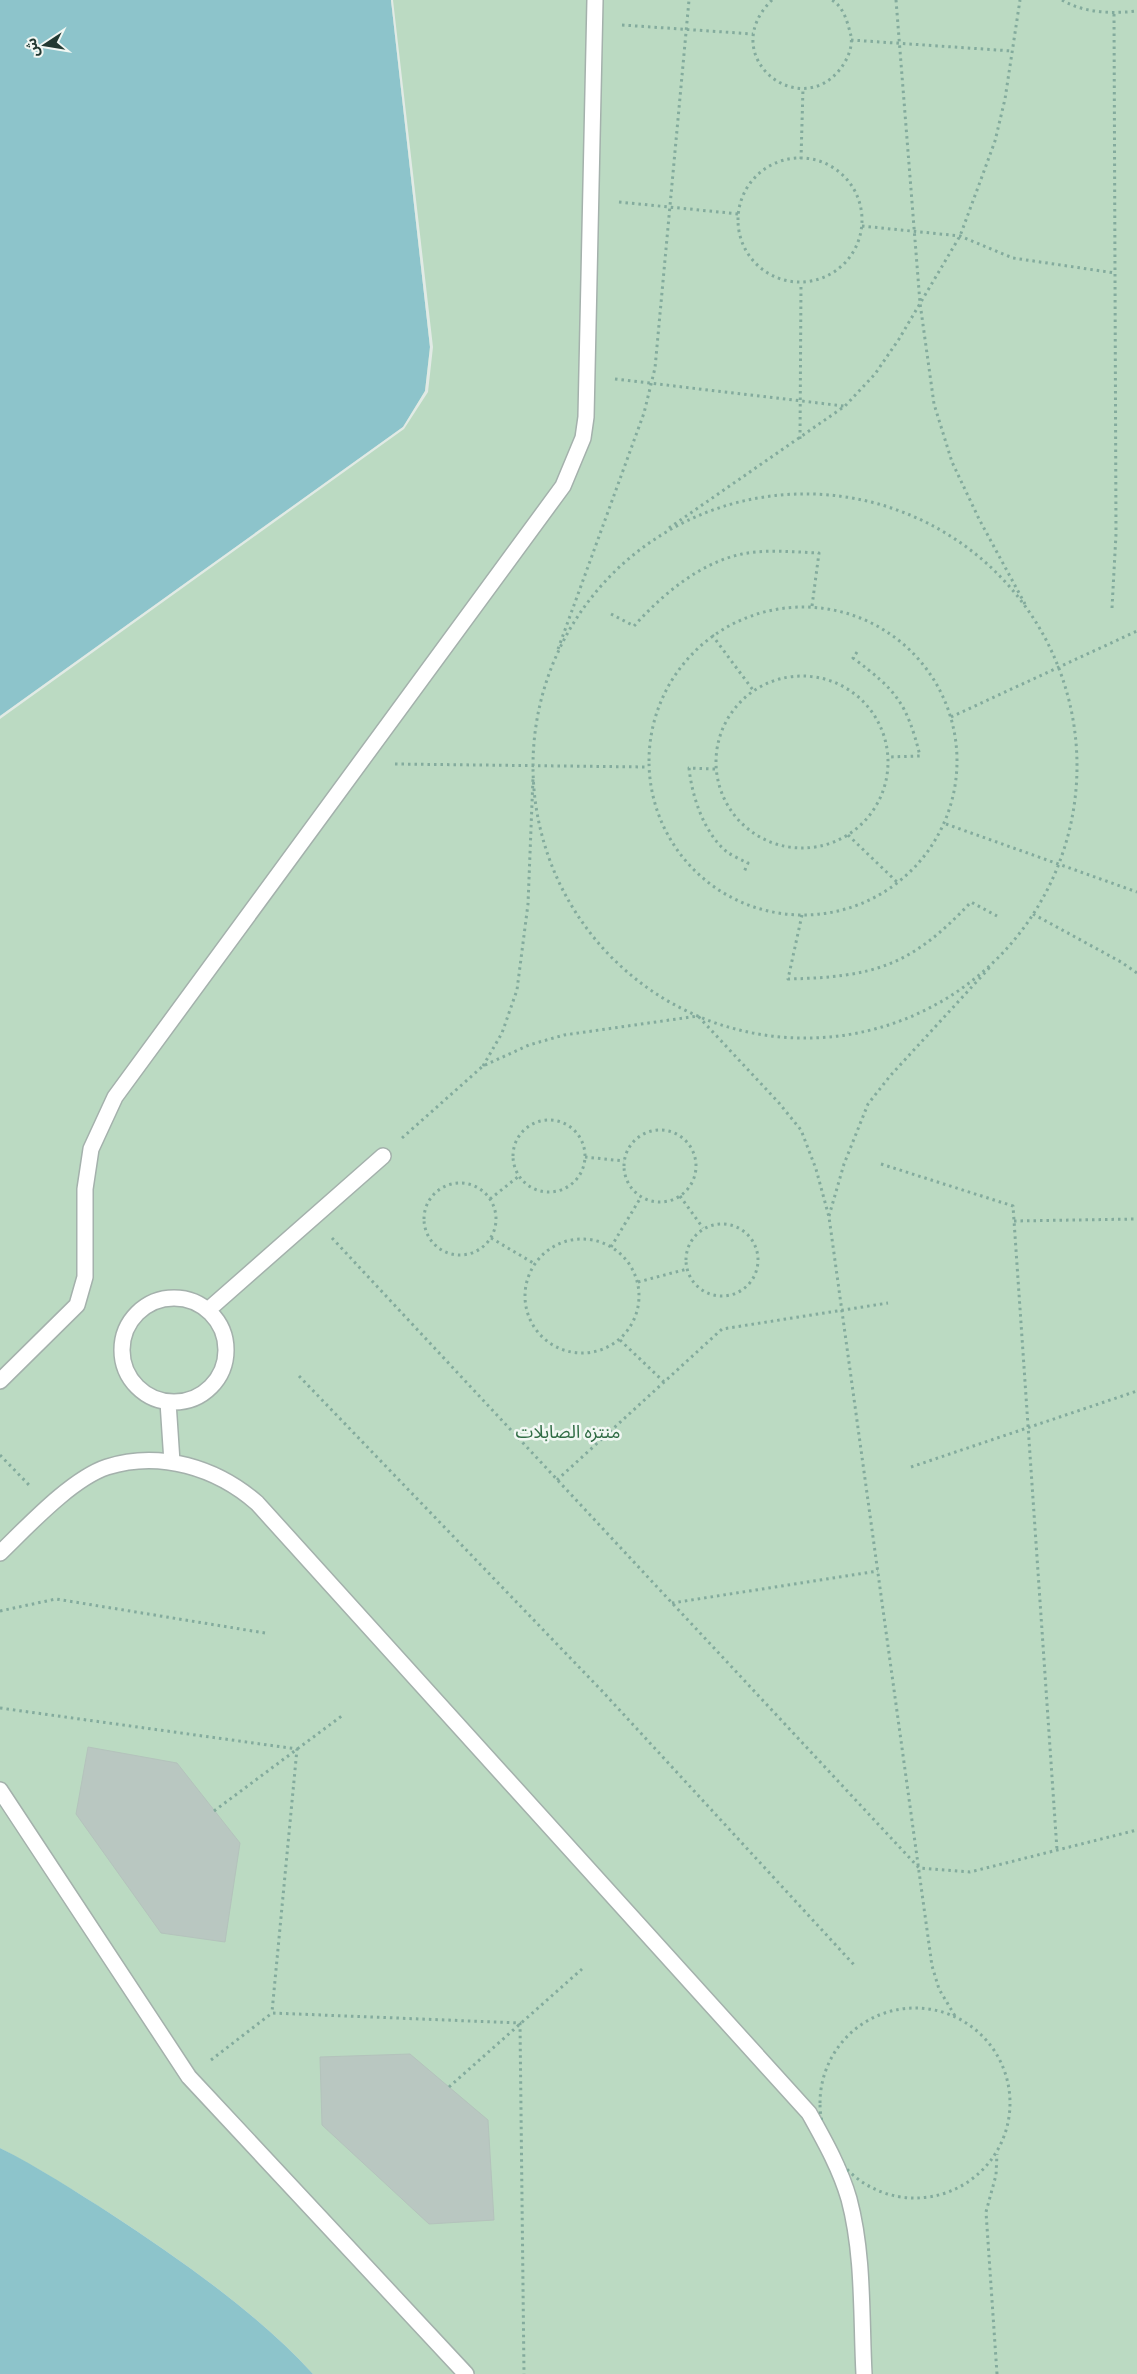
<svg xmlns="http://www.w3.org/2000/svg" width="1137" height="2374" font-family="'Roboto Condensed','Noto Sans Arabic',sans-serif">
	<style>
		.green { fill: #bbdac2 }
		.water { fill: #8dc4cb }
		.pier { fill: #e1eae5 }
		.building { fill: #b9c7c1; stroke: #b4c3bc }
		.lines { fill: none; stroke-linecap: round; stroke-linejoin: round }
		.minor-casing { stroke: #a4b1ac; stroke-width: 18 }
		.path { stroke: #83ab9d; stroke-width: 3; stroke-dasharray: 2.5 4; stroke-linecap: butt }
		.minor { stroke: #fff; stroke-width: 15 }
		.labels { text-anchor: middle; stroke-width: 5; stroke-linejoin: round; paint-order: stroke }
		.park-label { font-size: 18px; fill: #306c45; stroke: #f1f7f3 }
	</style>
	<rect width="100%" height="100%" fill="#e1eae5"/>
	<!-- green -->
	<path class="green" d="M391,0h746v2374h-824c-57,-62 -132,-114 -202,-160 -36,-23 -73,-46 -111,-66v-1432l403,-289 27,-80z"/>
	<!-- water -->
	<path class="water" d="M0,0h391l39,347 -5,44 -22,36 -403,289z
		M0,2148c38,19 75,43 111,66 70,46 145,98 202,160h-313z"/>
	<!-- pier -->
	<path class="pier" d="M391,0h2l40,347 -5,45 -24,37 -404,290v-3l403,-289 22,-36 5,-44z"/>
	<!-- building -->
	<path class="building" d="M88,1747l89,16 63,80 -15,99 -64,-9 -85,-119z
		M410,2054l78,66 6,100 -65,4 -107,-99 -2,-68z"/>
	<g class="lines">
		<!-- minor casing -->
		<g class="minor-casing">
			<path id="minor" d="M122 1350a52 52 0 1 1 104 0a52 52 0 1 1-104 0Z
				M208,1310l175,-154
				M0,1381l77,-76 8,-28v-88l6,-40 24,-52 448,-611 20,-48 3,-21 9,-417
				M168,1402l4,60
				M0,1553c27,-26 71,-74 107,-86 53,-17 110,1 150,36l552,610c15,27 31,55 40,86 15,56 12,118 15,175
				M0,1790l189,287 277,297"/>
		</g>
		<!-- path -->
		<path class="path" d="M772,0c-57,56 28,123 69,68 6,-8 12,-21 10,-32 -3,-12 -7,-29 -19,-36
			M896,0l24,303 14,101 18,58 27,57 46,85
			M1062,0c22,13 50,14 75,11
			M622,25l131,9
			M851,40l161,11
			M738 220a62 62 0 1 1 124 0a62 62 0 1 1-124 0Z
			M801,159l2,-71
			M619,202l120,12
			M862,226l98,10 53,22 102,15
			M615,379l229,27
			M800,439l1,-156
			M533 766a272 272 0 1 1 544 0a272 272 0 1 1-544 0Z
			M669,528l176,-122 30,-32 24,-35 61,-103 20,-54 15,-41 10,-42 15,-99
			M649 761a154 154 0 1 1 308 0a154 154 0 1 1-308 0Z
			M1112,608l4,-74 -2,-522
			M611,614l23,12c28,-31 65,-63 108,-72 25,-5 51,-2 77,-1l-7,53
			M712,635l41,55
			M558,649l86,-236 11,-45 34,-368
			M857,652l-4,6c43,32 54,45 67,98l-32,1
			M716 762a86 86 0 1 1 172 0a86 86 0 1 1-172 0Z
			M951,717l186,-86
			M395,764l252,3
			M715,769l-26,-1c3,29 15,65 38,84 6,4 14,8 21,11l-4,9
			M946,824l191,68
			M848,835l50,48
			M1033,914l88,48 16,11
			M802,915l-14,64c87,-2 123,-13 183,-77l26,14
			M483,1066l19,-33 15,-43 11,-86 5,-126
			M513 1156a36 36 0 1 1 72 0a36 36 0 1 1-72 0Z
			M624 1166a36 36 0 1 1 72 0a36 36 0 1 1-72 0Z
			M402,1138l81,-72 46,-21 35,-10 134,-19 81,87 22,27 15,39 13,48 103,749 7,23 16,27
			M585,1157l39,4
			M881,1164l132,42 44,644
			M424 1219a36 36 0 1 1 72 0a36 36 0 1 1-72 0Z
			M680,1196l23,32
			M490,1199l29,-23
			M829,1216l15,-52 24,-60 22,-28 101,-110
			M1014,1221l123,-2
			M686 1260a36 36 0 1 1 72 0a36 36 0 1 1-72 0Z
			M332,1238l587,630 51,4 167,-42
			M491,1238l44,26
			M525 1296a57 57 0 1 1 114 0a57 57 0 1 1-114 0Z
			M611,1247l30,-50
			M638,1282l49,-13
			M620,1340l44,42
			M299,1376l304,316 253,275
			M0,1455l29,30
			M911,1467l226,-76
			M557,1480l165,-151 166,-26
			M672,1603l206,-32
			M0,1611l56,-12 209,34
			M0,1708l297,41 -25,263
			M214,1811l129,-96
			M820 2103a95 95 0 1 1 190 0a95 95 0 1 1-190 0Z
			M211,2060l61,-47 248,10 4,351
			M449,2087l133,-118
			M997,2374l-11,-162 10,-37 1,-21"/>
		<!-- minor -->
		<use href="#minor" class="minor"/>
	</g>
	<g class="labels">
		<!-- park labels -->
		<g class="park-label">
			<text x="568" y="1438">منتزه الصابلات</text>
		</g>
	</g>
	<!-- north arrow -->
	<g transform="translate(45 45) rotate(258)" stroke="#f1f7f3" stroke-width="4" paint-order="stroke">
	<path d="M0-4L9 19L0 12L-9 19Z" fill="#233932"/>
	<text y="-8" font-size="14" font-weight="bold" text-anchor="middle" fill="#233932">ش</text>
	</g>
</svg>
